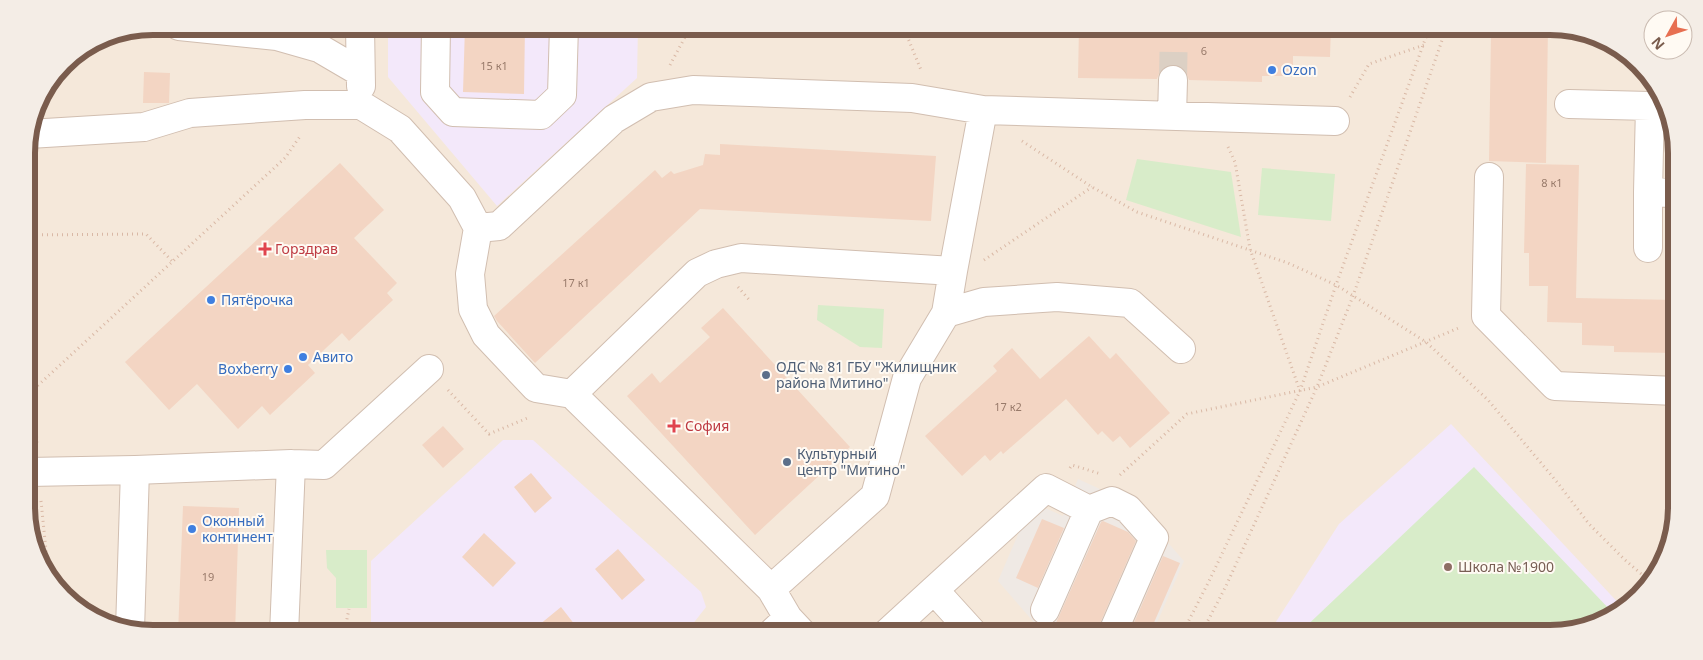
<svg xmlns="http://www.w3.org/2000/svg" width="1703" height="660" font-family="'Noto Sans',sans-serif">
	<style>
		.residential { fill: #f5e8da }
		.industrial { fill: #efe9e4 }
		.education { fill: #f3e8fa }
		.green { fill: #d8ecc9 }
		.building { fill: #f3d5c3 }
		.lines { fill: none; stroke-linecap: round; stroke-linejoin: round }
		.minor-tunnel { stroke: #dcd0c4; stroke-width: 28; stroke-dasharray: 28 14; stroke-linecap: butt }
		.minor-casing { stroke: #d1beb0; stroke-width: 30 }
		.path { stroke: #d9b8a5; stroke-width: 3; stroke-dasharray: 1 4; stroke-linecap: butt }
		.minor { stroke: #fff; stroke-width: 28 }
		.shop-dot { fill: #3f7fe0; stroke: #fffaf3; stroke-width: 2 }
		.health-dot { fill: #e0444e; stroke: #fffaf3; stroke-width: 2 }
		.service-dot { fill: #5c6f8a; stroke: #fffaf3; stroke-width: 2 }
		.education-dot { fill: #8d6e63; stroke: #fffaf3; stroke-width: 2 }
		.labels { text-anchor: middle; stroke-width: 4; stroke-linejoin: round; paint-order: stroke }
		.number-label { font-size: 11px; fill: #987a6a }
		.shop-label { font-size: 14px; fill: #366cbe; stroke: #fffaf3; text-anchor: start }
		.health-label { font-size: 14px; fill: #be3a42; stroke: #fffaf3; text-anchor: start }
		.service-label { font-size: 14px; fill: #4e5e75; stroke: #fffaf3; text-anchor: start }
		.education-label { font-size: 14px; fill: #785e54; stroke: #fffaf3; text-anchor: start }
		.rim { fill: none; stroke: #7a5c4d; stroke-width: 6 }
	</style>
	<rect width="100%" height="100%" fill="#fdf6ec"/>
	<!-- residential -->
	<path class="residential" d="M153,26h1397l41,7 54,37 31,66 1,371 -7,41 -43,60 -69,25 -1405,1 -41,-7 -54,-37 -29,-59 -2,-387 12,-47 30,-39 36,-22z"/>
	<!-- industrial -->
	<path class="industrial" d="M1078,479l57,26 49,56 -32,73h-108l-46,-53 34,-79 31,14z"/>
	<!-- education -->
	<path class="education" d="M388,26h250l-1,52 -140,128 -109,-129z
		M1451,424l173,185 -66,24 -290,1 71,-110z
		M503,440h30l168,152 5,15 -21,27h-314v-73z"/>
	<!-- green -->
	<path class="green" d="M1137,159l94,13 10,65 -115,-37z
		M1262,168l73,6 -4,47 -73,-6z
		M818,305l66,4 -2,39 -22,-1 -43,-27z
		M1474,467l139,146 -55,20 -260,1z
		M326,550h41v58h-31v-30l-9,-10z"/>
	<!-- building -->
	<path class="building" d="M465,26h60l-1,68 -61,-2z
		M1079,26l203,3v-3h49l-1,31 -37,-1v20h-31v6l-73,-2 -3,-8 -4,-5 -9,-3 -8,3 -5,4 -3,8 -79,-1z
		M1513,26h35l-2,137 -57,-2 2,-127h22z
		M144,72l26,1 -1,30h-26z
		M720,144l216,12 -5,65 -231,-12 -165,154 -38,-42 -3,-5 161,-146 7,8 9,-7 3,3 29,-9 2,-11 15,1z
		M340,163l44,47 -30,28 43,45 -10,10 6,7 -44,41 -7,-8 -34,32 7,8 -45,42 -8,-9 -24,23 -41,-45 -28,26 -44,-48z
		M1526,164l53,1 -3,133 100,2v53l-62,-1v-6l-32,-1v-22l-35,-1 1,-36h-19v-33h-5z
		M723,308l127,139 -95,88 -128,-139 25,-23 8,10 50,-46 -9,-9z
		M1089,336l21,23 6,-6 54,60 -40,35 -10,-12 -7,6 -11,-11 -4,4 -32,-36 -63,55 -2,-3 -11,10 -5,-6 -23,21 -37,-40 72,-65 -4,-5 19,-18 28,31z
		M443,426l21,23 -21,19 -21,-23z
		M531,473l21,25 -17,15 -21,-26z
		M183,506l56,2 -4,126h-57z
		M1042,519l22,9 -26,60 -22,-10z
		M1103,521l25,11 8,9 -38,87 -1,6h-46l50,-112z
		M484,533l32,30 -23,24 -31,-30z
		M618,549l27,31 -23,20 -27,-31z
		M1163,556l17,7 -31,71h-20z
		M561,607l21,27h-54z"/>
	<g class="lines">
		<!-- minor-tunnel -->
		<path class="minor-tunnel" d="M1173,80l1,-54"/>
		<!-- minor casing -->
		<g class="minor-casing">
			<path id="minor" d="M179,26l98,10 42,12 41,24
				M360,26l1,60
				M436,26l-1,66 18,20 88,3 21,-20 2,-69
				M1569,104l81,2 -2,86 28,1
				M1172,116l1,-36
				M29,134l115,-7 46,-14 115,-8h56l39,24 62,69 16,30 21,-2 115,-107 37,-22 42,-7 219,8 71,12 352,11
				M1489,177l-3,139 69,70 121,5
				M478,228l-8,46 3,35 13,26 50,53 36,6 125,-121 19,-9 25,-6 212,13 30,-161
				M1648,248v-56
				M946,313l38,-11 73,-5 73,6 51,46
				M572,394l199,195 104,-93 32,-118 39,-65 7,-42
				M28,472l107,-2 156,-6 33,1 105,-96
				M771,589l17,29 15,16
				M934,590l112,-102 43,22 23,-9 16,8 26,29 -42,96
				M1045,610l44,-100
				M130,630l5,-160
				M284,634l7,-170
				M771,634l17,-16
				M886,634l48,-44 40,44"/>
		</g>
		<!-- path -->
		<path class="path" d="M903,26l18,44
			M670,65l21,-39
			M1350,97l19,-33 55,-19
			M1022,141l70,46 45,25 151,51 48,22 90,57 62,58 69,82 32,42 35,35 23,20
			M1228,147l7,15 15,87 50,142
			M27,235l119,-1 26,27
			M984,260l108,-73
			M738,287l13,15
			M27,302l10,141
			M34,389l251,-231 16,-23
			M448,390l41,44 41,-17
			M1070,468l2,-3 29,9
			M1120,475l67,-61 130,-27 144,-60
			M41,501l7,69
			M344,634l5,-25
			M1182,634l26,-51 92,-192 36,-106 94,-259
			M1201,634l25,-48 91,-199 36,-91 94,-270"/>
		<!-- minor -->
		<use href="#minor" class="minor"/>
	</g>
	<!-- markers -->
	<g class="shop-dot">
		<circle cx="1272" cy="70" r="5"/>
		<circle cx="211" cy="300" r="5"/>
		<circle cx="303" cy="357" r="5"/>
		<circle cx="288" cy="369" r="5"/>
		<circle cx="192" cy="529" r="5"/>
	</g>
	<g class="health-dot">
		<path d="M262.5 241.5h5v5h5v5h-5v5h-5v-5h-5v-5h5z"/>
		<path d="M671.5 418.5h5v5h5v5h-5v5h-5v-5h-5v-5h5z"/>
	</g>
	<g class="service-dot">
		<circle cx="766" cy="375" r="5"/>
		<circle cx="787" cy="462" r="5"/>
	</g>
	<circle class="education-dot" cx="1448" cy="567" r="5"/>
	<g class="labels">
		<!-- number labels -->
		<g class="number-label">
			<text x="1204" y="55">6</text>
			<text x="494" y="70">15 к1</text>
			<text x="1552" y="187">8 к1</text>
			<text x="576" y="287">17 к1</text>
			<text x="1008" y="411">17 к2</text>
			<text x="208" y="581">19</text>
		</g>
		<!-- shop labels -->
		<g class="shop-label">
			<text x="1282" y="75">Ozon</text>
			<text x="221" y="305">Пятёрочка</text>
			<text x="313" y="362">Авито</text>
			<text x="278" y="374" text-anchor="end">Boxberry</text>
			<text x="202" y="526">Оконный<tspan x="202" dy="16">континент</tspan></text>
		</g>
		<!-- health labels -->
		<g class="health-label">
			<text x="275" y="254">Горздрав</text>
			<text x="685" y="431">София</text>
		</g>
		<!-- service labels -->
		<g class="service-label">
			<text x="776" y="372">ОДС № 81 ГБУ "Жилищник<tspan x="776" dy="16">района Митино"</tspan></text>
			<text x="797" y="459">Культурный<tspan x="797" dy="16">центр "Митино"</tspan></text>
		</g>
		<!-- education labels -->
		<g class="education-label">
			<text x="1458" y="572">Школа №1900</text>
		</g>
	</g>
	<!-- crop -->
	<path d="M0 0H1703V660H0ZM153 35H1550A118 118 0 0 1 1668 153V507A118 118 0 0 1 1550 625H153A118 118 0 0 1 35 507V153A118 118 0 0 1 153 35Z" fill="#f4ede6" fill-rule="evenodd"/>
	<path class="rim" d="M153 35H1550A118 118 0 0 1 1668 153V507A118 118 0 0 1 1550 625H153A118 118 0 0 1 35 507V153A118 118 0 0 1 153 35Z"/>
	<!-- north arrow -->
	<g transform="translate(1668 35) rotate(230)"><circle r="24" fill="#fffaf3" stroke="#cabbb1"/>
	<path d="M0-4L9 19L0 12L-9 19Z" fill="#e76f51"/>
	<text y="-8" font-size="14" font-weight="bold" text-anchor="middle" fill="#7a5c4d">N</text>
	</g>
</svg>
